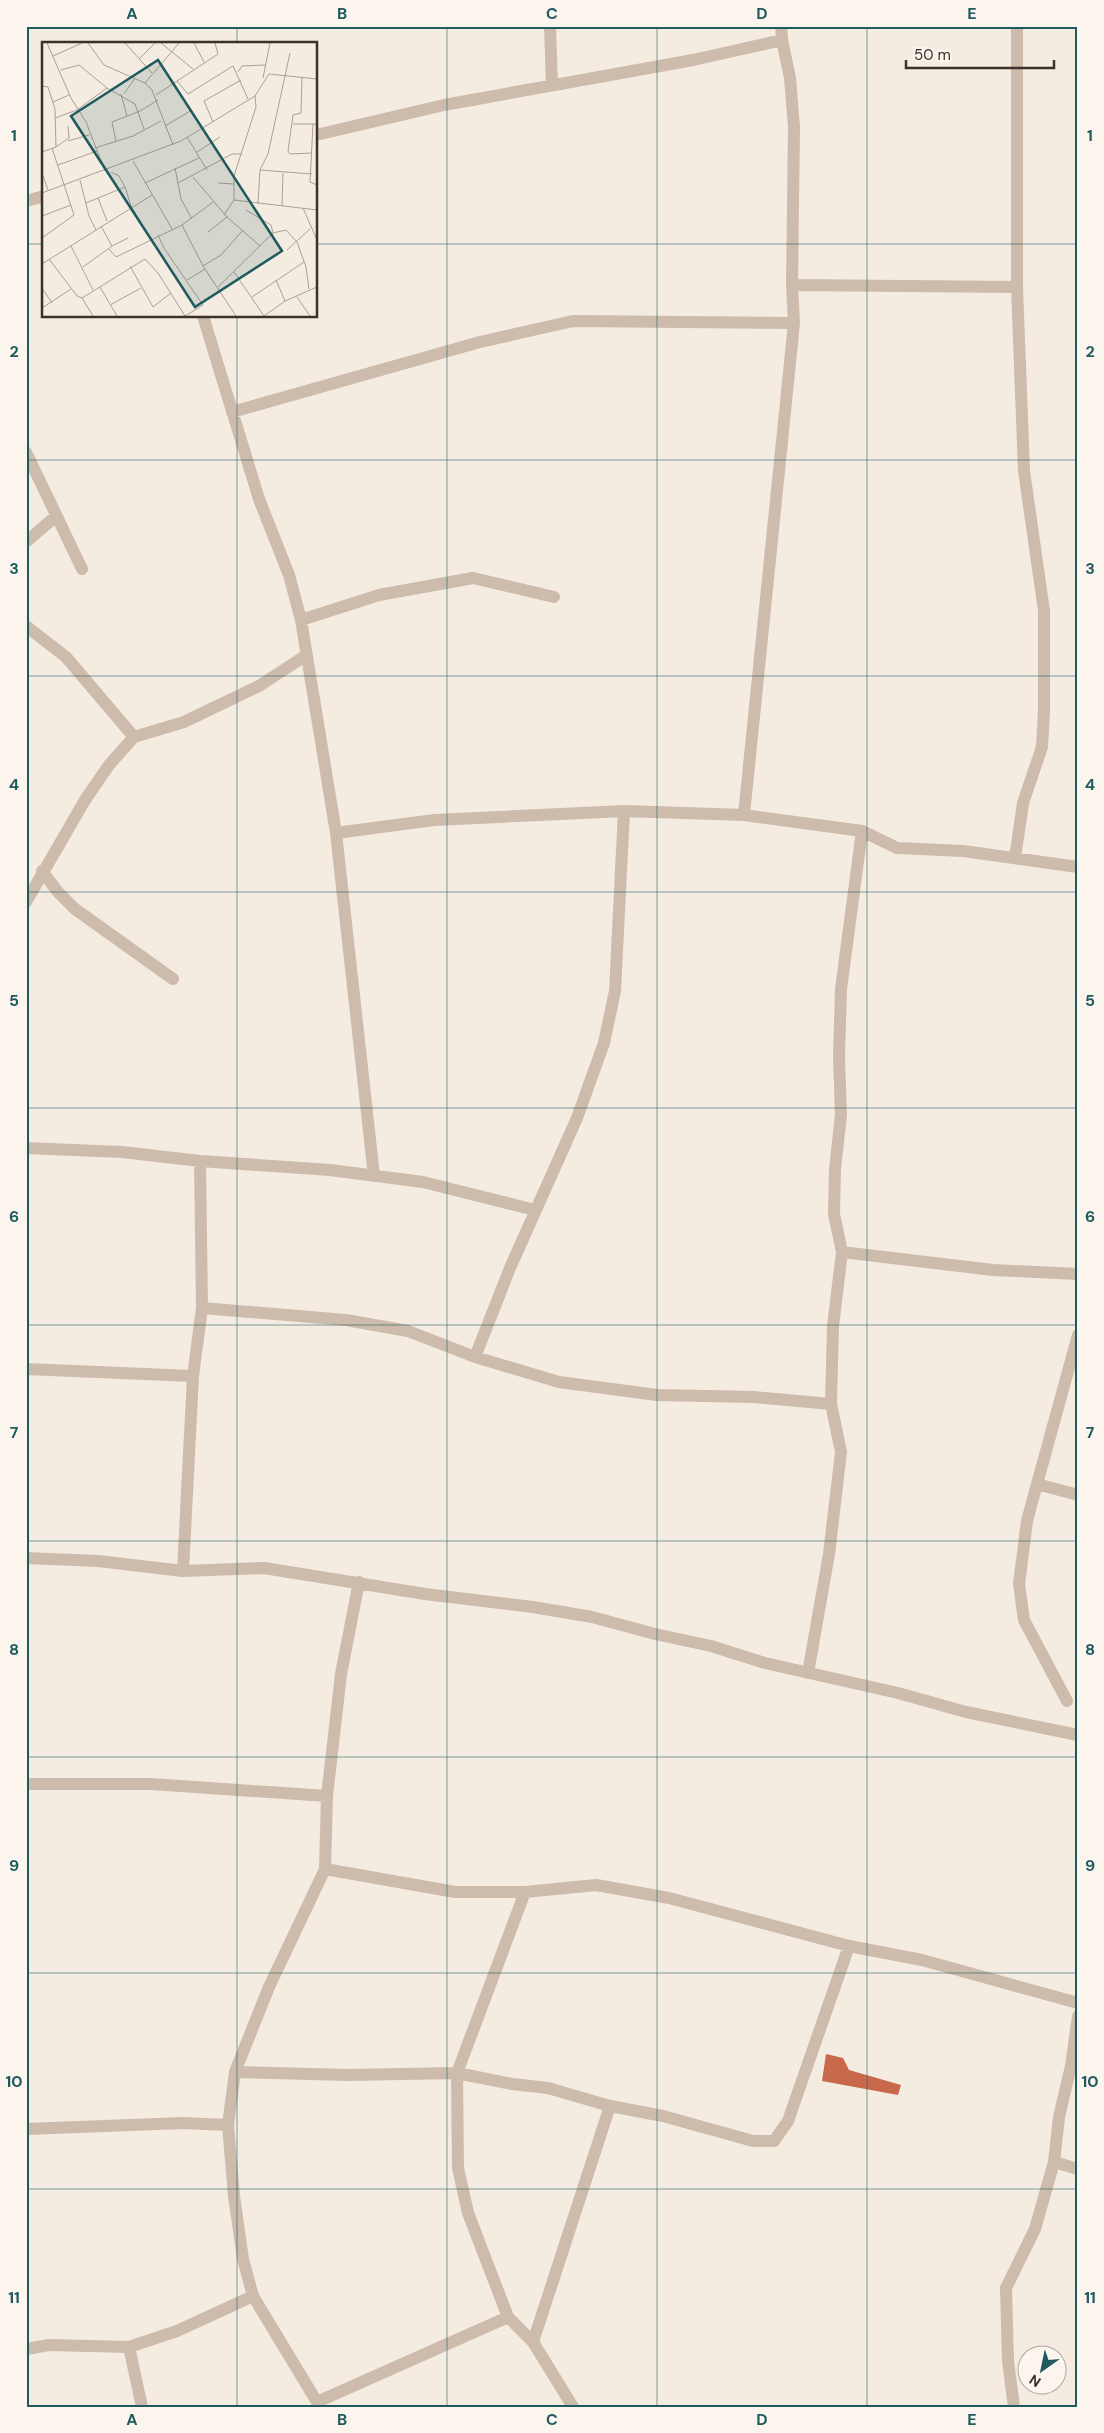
<svg xmlns="http://www.w3.org/2000/svg" width="1104" height="2433" font-family="'DM Sans',sans-serif">
	<style>
		.building { fill: #c8694b }
		.lines { fill: none; stroke-linecap: round; stroke-linejoin: round }
		.minor { stroke: #cdbbac; stroke-width: 12 }
		.grid { fill: none; stroke: #1f5a5e; stroke-width: 1; stroke-opacity: 0.55 }
		.inset-road { fill: none; stroke: #aaa098; stroke-width: 1 }
		.view { fill: #1f5a5e; fill-opacity: 0.15; stroke: #1f5a5e; stroke-width: 2.5 }
		.inset-edge { fill: none; stroke: #3b302b; stroke-width: 2.5 }
		.neatline { fill: none; stroke: #1f5a5e; stroke-width: 2 }
		.grid-label { font-size: 16px; text-anchor: middle; font-weight: bold; fill: #1f5a5e }
	</style>
	<rect width="100%" height="100%" fill="#f4ebe1"/>
	<!-- building -->
	<path class="building" d="M826,2054l17,4 6,12 52,15 -3,10 -76,-14z"/>
	<g class="lines">
		<!-- minor -->
		<path class="minor" d="M550,26l2,59
			M316,135l128,-30 249,-45 89,-20
			M26,201l18,-5
			M792,285l225,2
			M203,316l56,183 30,76 12,45 35,213 38,343
			M232,412l248,-70 93,-21 221,2
			M26,452l56,117
			M26,542l30,-26
			M301,620l78,-25 94,-17 81,19
			M26,626l40,31 68,80
			M744,815l50,-492 -2,-38 2,-158 -4,-49 -8,-38 -1,-14
			M336,833l98,-13 190,-9 120,4 118,16 35,17 66,3 115,16
			M1015,858l8,-55 19,-56 2,-36v-100l-20,-140 -7,-184v-261
			M42,871l16,21 17,17 98,70
			M26,902l59,-102 24,-35 25,-28 50,-15 75,-36 46,-30
			M26,1148l96,4 78,9 130,9 93,12 112,28
			M842,1252l151,18 85,4
			M202,1308l144,12 62,11 67,26 84,25 98,13 97,2 77,7
			M475,1357l35,-89 67,-150 27,-75 11,-52 9,-180
			M26,1369l167,7
			M1037,1484l41,-149
			M26,1558l72,3 85,10 81,-3 161,26 108,13 59,10 63,17 56,12 54,17 133,30 68,19 112,23
			M183,1571l10,-195 9,-68 -2,-147
			M808,1673l21,-119 12,-102 -10,-48 2,-78 9,-74 -8,-38 1,-45 6,-54 -2,-59 2,-67 21,-158
			M1067,1701l-43,-81 -5,-36 8,-63 10,-37 41,11
			M26,1784h125l176,12
			M325,1869l130,23h70l71,-7 73,13 180,48 73,14 156,43
			M525,1892l-68,181 1,95 10,45 40,104 25,25 40,65
			M235,2072l113,3 109,-2 55,11 36,4 62,18 53,10 90,25h21l14,-20 61,-175
			M26,2129l157,-6 45,2
			M1054,2162l24,7
			M533,2342l77,-236
			M129,2347l13,60
			M26,2349l23,-4 80,2 48,-16 76,-35
			M317,2402l191,-85
			M320,2407l-67,-111 -10,-37 -9,-63 -6,-71 7,-53 34,-85 56,-118 2,-73 14,-122 18,-92
			M1014,2407l-6,-46 -2,-73 29,-59 19,-67 5,-45 12,-51 7,-50"/>
	</g>
	<!-- grid -->
	<path class="grid" d="M237,26v18M447,26v2381M657,26v2381M867,26v2381M26,244h18M316,244h762M237,316v2091M26,460h1052M26,676h1052M26,892h1052M26,1108h1052M26,1325h1052M26,1541h1052M26,1757h1052M26,1973h1052M26,2189h1052"/>
	<!-- overview -->
	<g transform="translate(42 42)">
		<rect width="275" height="275" fill="#f4ebe1"/>
		<path class="inset-road" d="M5,1l24,55 15,24 19,49M46,1l16,22 41,18 7,7 21,55M83,1l27,30M119,1l32,26M152,1l10,19M11,14l29,-13M97,17l16,-16M19,28l18,-5 28,23M196,30l4,-6 23,-1M221,36l7,-35M260,36l-1,35 -8,2 -5,36 2,3 22,-1M135,39l11,13 45,-28 15,33M103,41l34,-40M0,44l6,1 7,22 1,38 -14,5M79,52l6,22M82,52l11,-16M114,53l62,-41 -3,-11M11,60l16,-7M13,76l22,-8 30,-22 28,16 9,25M171,80l-9,-21 37,-21M251,82h24M271,82l-3,58 7,3M123,84l27,-16M145,95l20,33M26,99l21,-6M74,99l-4,-19 28,-11 18,-11M14,105l13,-9 -1,-12M53,106l38,-12 28,-15M155,110l23,-15M91,119l39,68M16,123l39,-14M133,126l6,31 11,20M218,128l52,4M0,131l6,17M151,135l34,40 33,29M38,138l9,36 7,14M103,141l54,-25M136,141l54,-29h10M176,141l16,1M83,145l6,19 19,33M0,151l139,-52 74,-45 14,-22 48,5M56,156l9,23M192,158l83,10M44,161l39,-16 -6,-11 -8,-4M216,162l2,-34 8,-16 22,-101M240,164l1,-33M261,166l14,32M182,173l10,-15v-24l22,-69 -1,-11M0,174l29,-11M140,183l21,41 33,50M166,190l19,-15M231,191l13,-3 11,12 9,25 3,22M116,193l6,13 39,57 -18,11M0,196l32,-23 -22,-67M29,204l22,44M70,204l16,-8M67,207l7,8 66,-32 31,-23M245,208l23,-21M7,217l28,37 5,2M0,222l110,-69M88,224l23,41 18,-14M161,224l18,-11 22,-25M41,225l29,-21 -11,-20M192,230l30,44M145,238l18,-11M234,238l9,21M58,245l17,29M176,245l55,-54 -2,-8 -25,-15M0,246l10,15M210,255l52,-35M255,255l13,19M68,263l31,-17M0,266l29,-19M51,274l-11,-18 63,-39 13,14 27,43M222,274l21,-15 32,-14"/>
		<path class="view" d="M116,18l124,191 -87,56 -124,-191z"/>
		<rect width="275" height="275" class="inset-edge"/>
	</g>
	<!-- border -->
	<rect width="1104" height="2433" fill="none" stroke="#fbf5ee" stroke-width="55"/>
	<!-- north arrow -->
	<g transform="translate(1042 2370) rotate(213)"><circle r="24" fill="#fbf5ee" stroke="#aea6a0"/>
	<path d="M0-4L9 19L0 12L-9 19Z" fill="#1f5a5e"/>
	<text y="-8" font-size="14" font-weight="bold" text-anchor="middle" fill="#3b302b">N</text>
	</g>
	<!-- scale -->
	<path d="M906 60v8h148v-8" fill="none" stroke="#3b302b" stroke-width="2.5"/>
	<text x="914" y="60" font-size="15" fill="#3b302b" stroke="#fbf5ee" stroke-width="4" paint-order="stroke">50 m</text>
	<rect x="28" y="28" width="1048" height="2378" class="neatline"/>
	<g class="grid-label">
		<text x="132" y="19">A</text>
		<text x="342" y="19">B</text>
		<text x="552" y="19">C</text>
		<text x="762" y="19">D</text>
		<text x="972" y="19">E</text>
		<text x="14" y="141">1</text>
		<text x="1090" y="141">1</text>
		<text x="14" y="357">2</text>
		<text x="1090" y="357">2</text>
		<text x="14" y="574">3</text>
		<text x="1090" y="574">3</text>
		<text x="14" y="790">4</text>
		<text x="1090" y="790">4</text>
		<text x="14" y="1006">5</text>
		<text x="1090" y="1006">5</text>
		<text x="14" y="1222">6</text>
		<text x="1090" y="1222">6</text>
		<text x="14" y="1438">7</text>
		<text x="1090" y="1438">7</text>
		<text x="14" y="1655">8</text>
		<text x="1090" y="1655">8</text>
		<text x="14" y="1871">9</text>
		<text x="1090" y="1871">9</text>
		<text x="14" y="2087">10</text>
		<text x="1090" y="2087">10</text>
		<text x="14" y="2303">11</text>
		<text x="1090" y="2303">11</text>
		<text x="132" y="2425">A</text>
		<text x="342" y="2425">B</text>
		<text x="552" y="2425">C</text>
		<text x="762" y="2425">D</text>
		<text x="972" y="2425">E</text>
	</g>
</svg>
